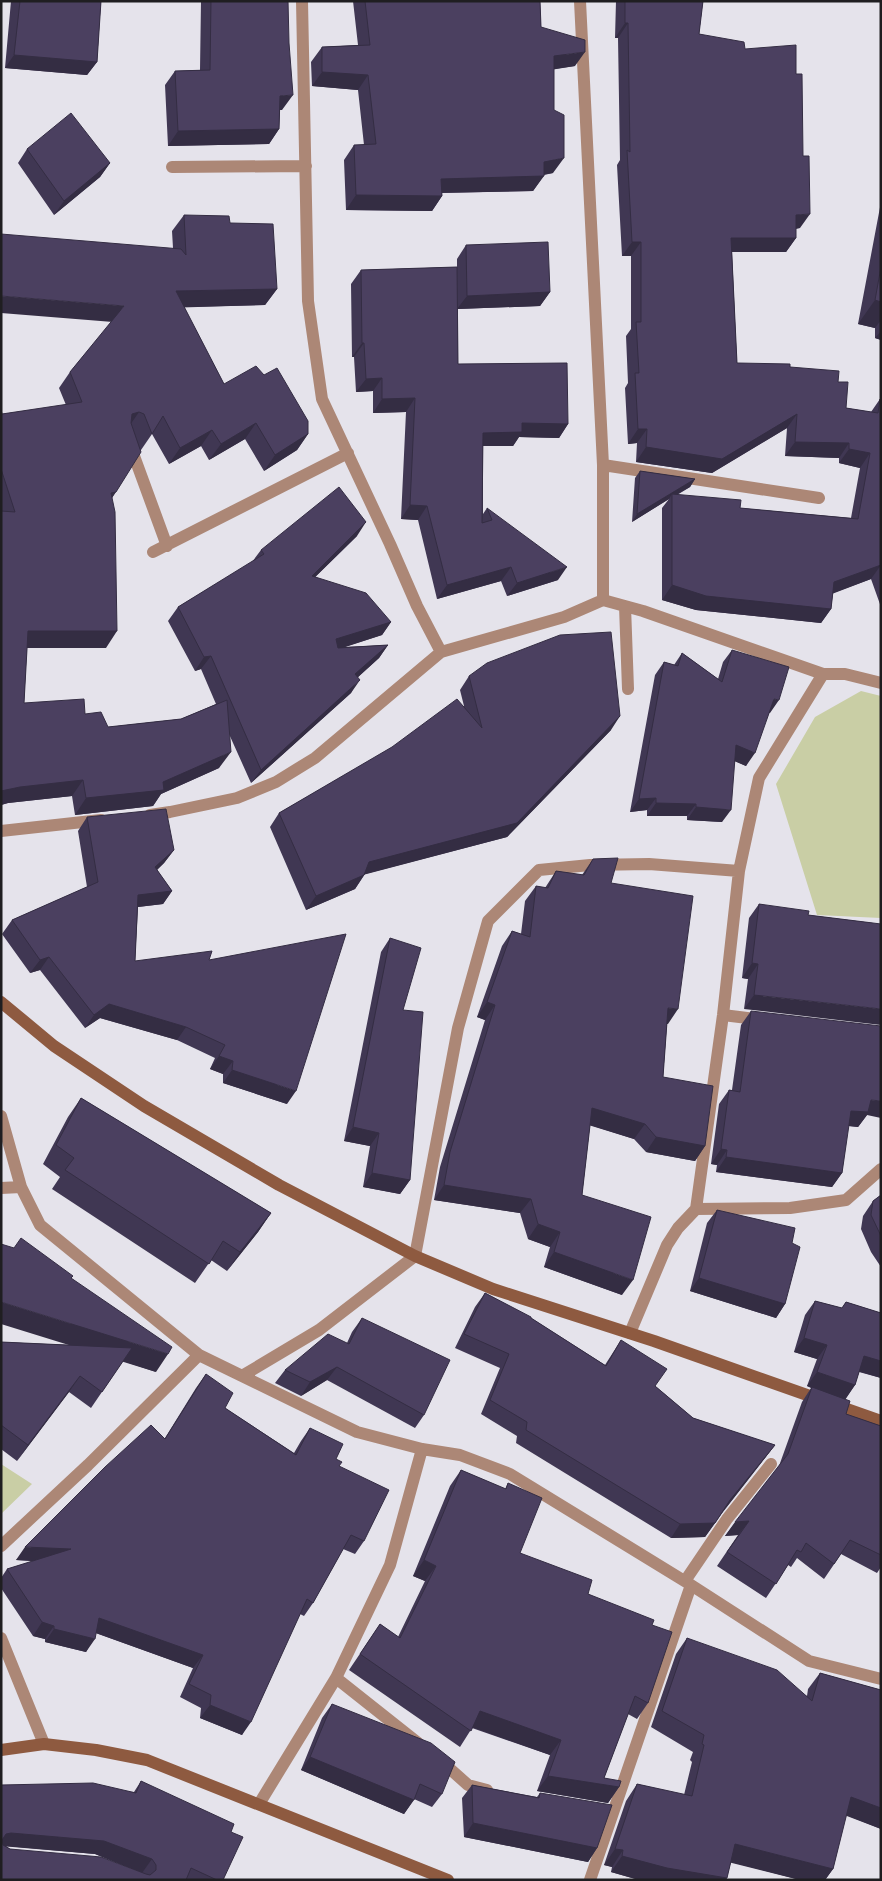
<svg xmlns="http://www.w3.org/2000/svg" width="882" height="1881" font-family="'Noto Sans',sans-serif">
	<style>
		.green { fill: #c9cea5 }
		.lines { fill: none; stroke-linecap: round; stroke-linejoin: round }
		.street { stroke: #ac8776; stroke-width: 12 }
		.secondary { stroke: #8e5a40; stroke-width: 12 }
		.wall { fill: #403753; fill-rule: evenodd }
		.shaded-wall { fill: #342d43 }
		.building { fill: #4b4060; stroke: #342d43; fill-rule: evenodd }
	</style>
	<rect width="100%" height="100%" fill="#e5e3eb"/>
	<!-- green -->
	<path class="green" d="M861,691l20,5v222l-64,-3 -41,-131 39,-67z
		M1,1464l31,20 -31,30z"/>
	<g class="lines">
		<!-- street -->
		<path class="street" d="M302,1l6,300 14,98 68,145 27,62 24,46
			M172,167l134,-1
			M130,445l37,101
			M603,465l216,33
			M153,552l195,-99
			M603,600l40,11 180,63 -64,104 -20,93
			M625,606l3,83
			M823,674h22l36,9
			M150,815l20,-3 67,-14 39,-16 39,-24 126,-106 123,-35 39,-17v-135l-23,-464
			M1,831l100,-11
			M723,1015l41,5
			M1,1116l20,71 19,38 159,130 158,77 65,17 38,6 50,19 181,111 118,76 72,18
			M1,1188l20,-1
			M696,1209l94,-1 56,-8 35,-31
			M242,1376l77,-46 96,-74 43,-228 30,-107 51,-51 51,-5 59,-1 90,7 -16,144 -27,194 -18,19 -11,17 -37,88
			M1,1546l87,-81 111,-110
			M685,1581l42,-62 44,-55
			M1,1638l43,106
			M336,1678l82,65
			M440,1760l28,25 19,5
			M259,1804l77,-126 54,-113 32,-116
			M590,1880l101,-295"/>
		<!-- secondary -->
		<path class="secondary" d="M1,1002l53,44 90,60 135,79 136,71 78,33 161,52 227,80
			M1,1750l43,-6 52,6 51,10 301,120"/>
	</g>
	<!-- wall -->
	<path class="wall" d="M11,1h90l-4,61 -10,13 -82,-7z
		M201,1h87l-6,109h-2l-1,19 -10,15 -101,2 -3,-61 10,-14 25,-1z
		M353,1h187l1,26 34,39 -21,3 -1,104 -9,2 -11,16 -91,2v3l-10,15 -86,-1 -2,-50 10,-15h10l-6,-55 -46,-4 -1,-24 11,-15 36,-2z
		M616,1h87l-4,33 46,15 51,25 4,154 -4,1v9l-10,14h-54l5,111 53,4 48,15 8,26 25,4 9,-13 1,2v206l-10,-28 -38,14 -2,16 -10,14 -125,-13 -34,-10v-92l7,-9 -37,23 3,-44 5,-7 55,8 -5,8 -13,8 63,13 111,10 9,-50 -21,-5v-5l-54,-2 2,-28 -75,45 -76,-11 1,-19 -9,1 -3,-56 3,-5 -2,-47 5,-7v-73h-9l-5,-91 3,-5 -2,-122h-3z
		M27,149l83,14 -10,14 -46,38 -36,-52z
		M881,202v138l-6,-2v-10l-17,-4z
		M184,215l46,8 47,66 -12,16 -81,2 40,77 84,50 -11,16 -33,21 -19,-32 -36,21 -8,-14 -32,18 -17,-30 -11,16 -29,48 -6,150h-79l-3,55 61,11 23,13 73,-8 35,-15 -15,-35 -6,2 -27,-50 10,-14 74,-45 9,-12 96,-14 -42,41 76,45 -9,13 -38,12 44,-2 -9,13 -21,19 -7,16 -100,90 -22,-49 -10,34 -58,26 -8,12 -78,9 -3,-19 -64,7 -7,2v-396l1,5 64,-9 -7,-17 11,-16 103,-124 -1,-17z
		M466,245l84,47 -10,14 -82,3v55l110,60 -9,14 -40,-1 -6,9h-30v68l4,-6 71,72 -51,16 -6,-15 -64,18 -19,-79 -17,-1 5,-107 -33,1v-22l-17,1 -2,-35h-2l-1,-73 10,-14 96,-3v-8z
		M732,650l38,63h-1l-23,53 -11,-5 -13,61 -35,-2v-4h-40v-6l-17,2 25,-137 9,-13 10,3 8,-12 36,26 5,-17z
		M469,676l142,54 -104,107 -142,37 -10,15 -49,21 -36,-83 9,-14 185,-107 -4,-16z
		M87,817l87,33 -10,13 -7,7 15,21 -9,13 -25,3 -3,54 74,-1 78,144 -64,-21v-9l-13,-5 5,-11 -38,-18 -77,-22 -15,10 -45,-58 -10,3 -28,-39 10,-14 75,-33 -9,-56z
		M593,859l18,24 57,141h-1l-4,53 42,69 -10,15 -49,-9 -12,-13 -44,-14 -8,70 40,100 -78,-28 6,-20 -22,-8 -8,-26 -86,-13 6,-33 45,-147 -8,-3 25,-71 10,-15 9,3 4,-33 11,-15 9,2 11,-17 26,4z
		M759,904l49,11 65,8 -129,86 4,-30 -6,-1 7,-60z
		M390,938l13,72 7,170 -10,14 -37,-7 7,-41 -26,-5 37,-189z
		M751,1011l116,104 -9,12 -10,-1 -6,47 -10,14 -116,-15 1,-7 -6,-1 8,-60 10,-14h3l9,-65z
		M81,1098l190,115 -13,19 -31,39 -16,-11 -16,23 -143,-94 8,-12 -17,-13 25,-47z
		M881,1195v72l-10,-15 -10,-23 2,-13 10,-15z
		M717,1210l75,33 -7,61 -9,14 -86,-27 17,-68z
		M71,1278l85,94 -33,-11 -32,47 -22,-16 -52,69 -16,-12v-107l70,3z
		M485,1293l46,25 74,47 16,-25 34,46 38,32 82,27 -10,13 -42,54 -18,25 -34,1 -155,-95 1,-7 -36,-22 19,-46 -45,-20 20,-41z
		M815,1301l27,7 4,-6 35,11v65l-22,-6 -4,13 -10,14 1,15 35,12v141l-4,6 -36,-19 -17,25 -27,-21 -6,9 -3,-2 -22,33 -49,-32 21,-31 -13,1 54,-70 23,-64 9,-14 -4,-2 10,-27 -23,-7 11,-37z
		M362,1318l62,97 -9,13 -88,-48 -26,16 -26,-13 10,-13 62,-27 5,-11z
		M206,1374l19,34 69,45 7,-12 9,-13 26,31 3,7 25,75 -9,13 -12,-5 -30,54 -9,13 -4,-2 -58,121 -42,-17 1,-10 -21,-11 13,-29 -97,-35 -10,19 -41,-10v-3l-12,-3 -32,-48v-10l6,-9 27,-8 -18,-1 149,-122 31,-50z
		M461,1470l44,19 3,-6 12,70 68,41 64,31 -4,78 -11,16 -9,-5 -24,64 15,9 -11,16 -71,-12 13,-36 -78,-27 -12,19 -111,-77 31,-46 18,13 27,-56 -12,-5 37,-90z
		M687,1638l120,58 1,-7 12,-16 61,17v139l-35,-14 -13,54 -8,11h-25l-69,-18 -5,18h-87l-28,-8 1,-5 -8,-2 22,-64 11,-17 47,11 8,-33 -2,-2 3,-8 -42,-25 25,-73z
		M332,1704l110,90 -10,13 -18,-8 -10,15 -103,-44 21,-52z
		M141,1781l90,51 -8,48h-222v-95l133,7zM6,1846l89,8 47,19 -132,-24z
		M472,1785l65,12 3,-4 57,55 -9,14 -124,-25 -2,-39z"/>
	<!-- shaded-wall -->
	<path class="shaded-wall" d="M625,23h3l-10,15h-3z
		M585,52l-10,14 -31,5 10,-15z
		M14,55l83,7 -10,13 -82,-7z
		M322,72l46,3 -10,15 -46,-4z
		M293,95l-11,15h-12l10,-14z
		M279,129l-10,15 -101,2 10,-15z
		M564,158l-11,15 -18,3h9l-11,15 -102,2 10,-14z
		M110,163l-10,14 -46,38 10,-14z
		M356,195l86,1 -10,15 -86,-1z
		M810,214l-10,14 -14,1 10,-14z
		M731,238h65l-10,14h-65z
		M632,242h9l-10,14h-9z
		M277,289l-12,16 -101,3 12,-17z
		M550,292l-10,14 -83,3 10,-13z
		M1,296l123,10 -11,16 -112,-9z
		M875,300l6,2v18l-6,8 -17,-4z
		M881,331v9l-6,-2z
		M362,343h2l-10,14h-2z
		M382,378l-9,13 -17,1 10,-13z
		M415,398l-9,14 -33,1 9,-14z
		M139,412l-11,16 4,-14z
		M797,414l-10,14 -75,45 -76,-11 10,-15z
		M256,423l-11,16 -36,21 12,-16z
		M522,423l46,1 -9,14 -40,-1 -6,9h-39l9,-13z
		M638,429h9l-10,14 -9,1z
		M212,430l-11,16 -32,18 11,-16z
		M308,434l-11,16 -33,21 11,-16z
		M795,442l54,1 -10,15 -54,-2z
		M849,449l21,4 -10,15 -21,-5z
		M695,479l-5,8 -18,10v-3l-3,5 -37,23 5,-8z
		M116,492l-11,16 6,-15z
		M410,505l17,1 -9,14 -17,-1z
		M366,522l-9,14 -55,54 10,-14z
		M881,565l-10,14 -47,18 10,-15z
		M511,567l-10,14 -64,18 10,-14z
		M567,567l-9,13 -51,16 10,-13z
		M672,585l159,24 -10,14 -125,-13 -34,-10z
		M391,622l-9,13 -55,18 9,-14z
		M28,631h89l-11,17h-90z
		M388,645l-9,13 -33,30 9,-14z
		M211,656l-10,13 -6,2 9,-14z
		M360,680l-9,13 -100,90 10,-13z
		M774,699l5,1 -9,13 -5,-2z
		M620,716l-9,14 -104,107 -148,39 10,-14z
		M736,745l19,8 -9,13 -19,-8z
		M231,752l-12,16 -58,26 -8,12 -78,9 11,-17 77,-16z
		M83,780l-11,16 -64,7 -7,2v-14l19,-4z
		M656,798l-9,12 -17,2 9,-13z
		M656,803l40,1 -9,12h-40z
		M696,807l35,3 -9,12 -35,-2z
		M174,850l-10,13 -18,17 9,-13z
		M364,875l-9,14 -49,21 10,-14z
		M172,891l-9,13 -34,4 9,-13z
		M49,957l-9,13 -10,3 10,-13z
		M752,963l6,1 -10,15 -6,-1z
		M754,995l127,14v16l-137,-16z
		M487,1002l8,3 -10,15 -8,-3z
		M109,1004l77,23 -9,13 -77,-22 -15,10 9,-13z
		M668,1008l10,1 -10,15 -10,-2z
		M219,1056l14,5 -10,13 -13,-5z
		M232,1070l64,21 -9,13 -64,-21z
		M871,1100l10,1v17l-14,-3 -9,12 -17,-2 10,-14z
		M592,1108l53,16 -11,15 -52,-16z
		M353,1127l26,6 -9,13 -26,-5z
		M656,1137l49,9 -10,15 -49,-9z
		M721,1149l6,1 -10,15 -6,-1z
		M726,1157l116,16 -10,14 -116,-15z
		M372,1173l38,7 -10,14 -37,-7z
		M444,1185l87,14 -11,14 -86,-13z
		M271,1213l-13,19 -31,39 13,-19z
		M538,1224l22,8 -10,15 -22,-8z
		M554,1252l79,28 -11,15 -78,-28z
		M699,1278l86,26 -9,14 -86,-27z
		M1,1302l167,52 -12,18 -155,-48z
		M804,1338l23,7 -10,14 -23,-7z
		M864,1356l17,5v17l-27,-8z
		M337,1367l-10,13 -26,16 9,-14z
		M817,1372l38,13 -10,15 -38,-14z
		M80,1376l-11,16 -52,69 11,-16z
		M775,1445l-10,13 -44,56 9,-14z
		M749,1521l-11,14 -13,1 10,-14z
		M715,1523l-10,14 -34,1 9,-14z
		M25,1547l46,2 -9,14 -46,-3z
		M424,1560l12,6 -11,15 -12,-5z
		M99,1618l104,37 -10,13 -103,-37z
		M42,1622l12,4 -9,13 -12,-3z
		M54,1629l41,10 -9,13 -41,-10z
		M210,1705l41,17 -9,13 -42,-17z
		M480,1711l81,29 -11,15 -81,-29z
		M310,1757l104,43 -10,14 -103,-44z
		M548,1776l71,11 -11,16 -71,-12z
		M851,1797l30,11v21l-42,-16z
		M473,1823l124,25 -9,14 -124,-25z
		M11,1833l93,8 48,18 -10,14 -47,-19 -94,-8v-5l5,-7z
		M735,1844l98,25 -8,11h-25l-76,-19z
		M615,1849l8,1 -11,17 -8,-2z
		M622,1856l105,22 -1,2h-87l-28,-8z"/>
	<!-- building -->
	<path class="building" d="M20,1h81l-4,61 -83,-7z
		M211,1h77l1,42 4,52 -13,1 -1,33 -101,2 -3,-60 35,-1z
		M365,1h175l1,26 44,13v12l-31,4v54l10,5v43l-20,4v14l-103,3 1,17 -86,-1 -2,-50 22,-1 -8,-69 -46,-3v-25l48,-2z
		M625,1h78l-4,33 45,8 1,7 51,-4v29h6l1,82h6l1,58 -14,1v23h-65l6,125 53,1v3l49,4 -1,11h10l-2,26 32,5 2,-14 1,2v164l-47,17 -3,27 -125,-13 -34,-11v-91l69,6 -1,8 118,11 12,-66 -21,-4v-6l-54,-1 2,-28 -75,45 -76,-12 1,-18h-9l-3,-56h4l-3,-51h5v-80h-9l-5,-92 3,2 -2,-129h-3z
		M71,113l39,50 -46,38 -37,-52z
		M184,215l45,1 1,7 43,1 4,65 -101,2 48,93 32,-18 8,9 13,-7 31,53v13l-33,21 -19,-32 -35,21 -9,-14 -32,18 -17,-32 -11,18 -8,-20 -5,-2 -7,2 -1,9 10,29 -25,40 -5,1 4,19 2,119h-89l-4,72 60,-4 1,15 16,-2 7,15 73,-8 46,-19 4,52 -68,30 1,8 -78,8 -3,-18 -63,7 -19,4v-280l14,1 -14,-43v-60l1,5 80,-12 -12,-30 54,-66 -123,-10v-62l180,15 5,6z
		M548,242l2,50 -83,4 -1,-51z
		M457,267l1,97 109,-1 1,61 -46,-1v9l-39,1 -1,90 10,-3 -5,-12 80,59 -50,16 -6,-16 -64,18 -20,-79 -17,-1 5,-107 -33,1v-21l-16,1 -2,-36h-2l-1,-73z
		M881,267v35l-6,-2z
		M640,471l55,8 -58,35z
		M339,487l27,35 -54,54 54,17 25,29 -55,17 2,9 50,-3 -33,29 5,6 -99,90 -50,-114 -7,1 -26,-50 86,-53 -3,-4z
		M611,632l9,84 -103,107 -148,39 -5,13 -48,21 -37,-83 113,-66 65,-48 25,29 -13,-52 18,-13 73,-28z
		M732,650l57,17 -10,33 -5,-1 -19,54 -19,-8 -5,65 -35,-3v-3l-40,-1v-5l-17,1 25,-137 14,4 4,-13 40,29z
		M166,809l8,41 -19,17 17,24 -34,4 -3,66 77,-10 -3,9 137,-26 -50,157 -64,-21 1,-9 -14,-5 6,-11 -39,-18 -77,-23 -15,11 -45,-58 -9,3 -28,-40 86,-38 -11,-65z
		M618,858l-7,25 82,13 -15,113 -10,-1 -5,69 50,9 -8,60 -49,-9 -11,-13 -53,-16 -10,87 69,22 -18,63 -79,-28 6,-20 -22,-8 -7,-25 -87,-14 6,-33 45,-147 -8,-3 25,-71 18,6 6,-51 12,2 8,-17 28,4 9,-16z
		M759,904l50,7 -1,4 73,9v85l-127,-14 4,-31 -6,-1z
		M390,938l31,10 -18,62 20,2 -13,168 -38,-7 7,-40 -26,-6z
		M751,1011l130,15v75l-10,-1 -3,12 -17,-1 -9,62 -116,-16 1,-7 -6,-1 8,-59 11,2z
		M81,1098l190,115 -31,39 -17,-11 -14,23 -144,-94 9,-12 -18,-13z
		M881,1195v41l-10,-21 2,-14z
		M717,1210l78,18 -3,15 8,4 -15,57 -86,-26z
		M21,1238l52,38 -2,2 101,69 -4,7 -167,-52v-58l13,4z
		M485,1293l46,24v1l75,48 15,-26 46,29 -12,17 38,32 82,27 -45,55 -15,23 -35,1 -154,-94 1,-8 -37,-22 19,-46 -45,-20z
		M815,1301l27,7 4,-6 35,11v48l-17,-5 -9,29 -38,-13 10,-27 -23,-7z
		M362,1318l88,42 -26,55 -87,-48 -27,15 -25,-12 43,-36 21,10z
		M1,1342l131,6 -30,44 -22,-16 -52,69 -27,-20z
		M206,1374l27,19 -8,15 71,47 14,-27 33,16 -7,15 6,3 -3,4 50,24 -25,51 -13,-6 -38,68 -6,-4 -56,123 -41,-17 1,-10 -22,-11 14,-29 -104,-37 -4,21 -41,-10v-3l-12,-4 -35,-53 64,-20 -46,-2 80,-80 46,-42 14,14z
		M812,1387l38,14 -4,13 35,12v129l-31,-15 -16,24 -28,-21 -5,9 -4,-2 -21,34 -49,-32 22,-31 -14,1 53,-68z
		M461,1470l45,19 2,-6 34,15 -22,55 72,27 -4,14 66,26 -2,5 20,7 -24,71 -13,-7 -31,82 17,3 -2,6 -71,-11 13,-36 -81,-29 -9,20 -111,-77 20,-30 20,14 36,-72 -12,-6z
		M687,1638l90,32 35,31 8,-28 61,17v118l-30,-11 -18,72 -98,-25 -8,34 -60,-10 -45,-12 1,-6 -8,-1 22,-65 55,12 12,-51 -2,-1 2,-9 -42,-24z
		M332,1704l99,39 24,19 -13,32 -22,-10 -6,16 -104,-43z
		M141,1781l93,43 -3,8 12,5 -20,43h-6l-26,-12 -5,12h-185v-95l92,-2 43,10zM11,1833l93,8 48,18 4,6v5l-6,5 -4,-1 -45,-17 -91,-8 -7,-4 -1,-5 4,-6z
		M472,1785l67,13 1,-5 72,12 -15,43 -124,-25z"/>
	<!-- border -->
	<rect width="882" height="1881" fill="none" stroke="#1f1e21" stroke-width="5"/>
</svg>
